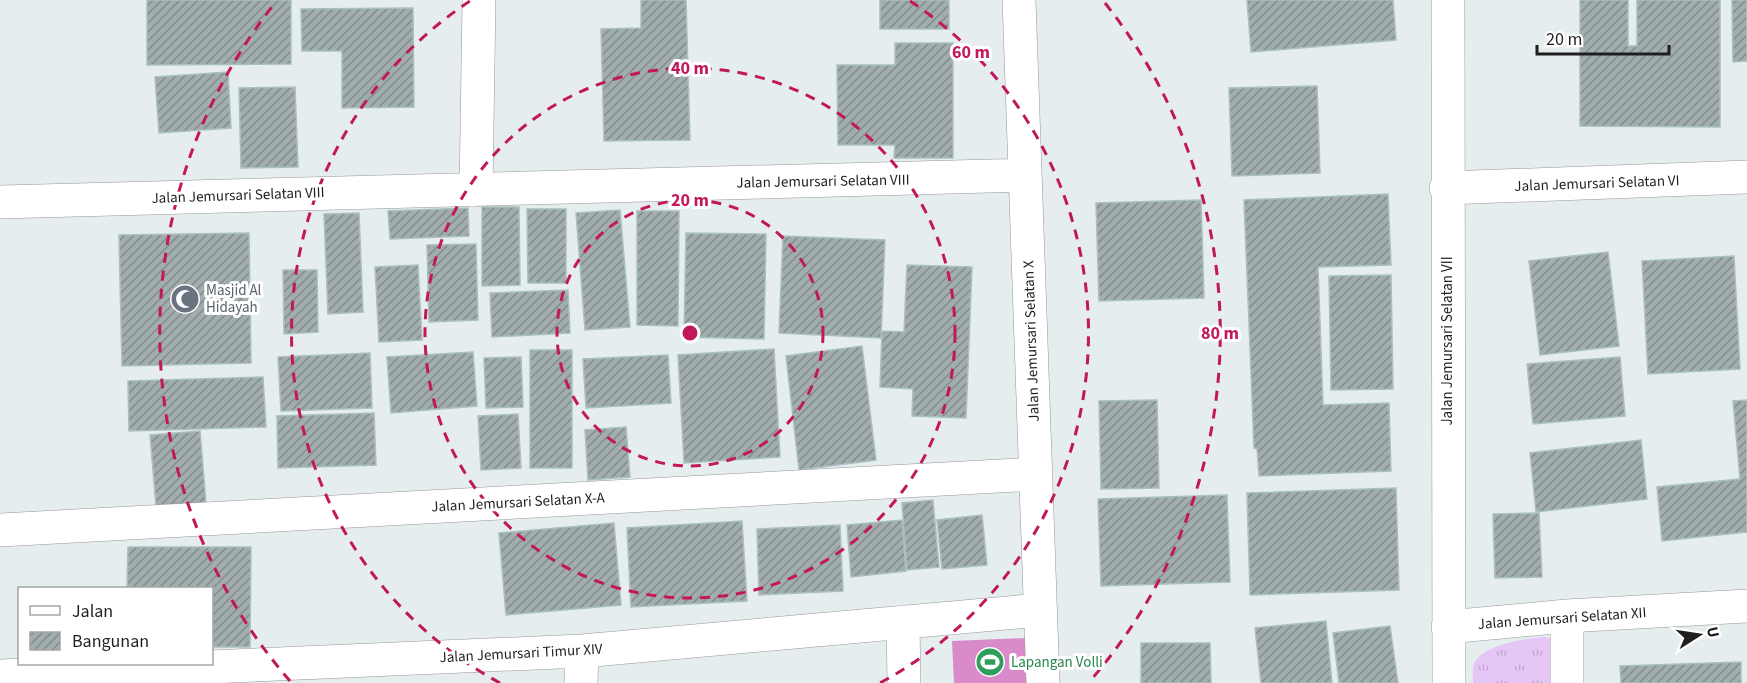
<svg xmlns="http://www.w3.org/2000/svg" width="1747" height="683" font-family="'Source Sans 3',sans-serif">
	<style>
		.park { fill: url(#park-tufts) }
		.pitch { fill: #d98aca }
		.building { fill: url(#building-hatch); stroke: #a9c0c0; stroke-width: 1.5 }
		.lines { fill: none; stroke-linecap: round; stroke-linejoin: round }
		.street-casing { stroke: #969696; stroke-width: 34 }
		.street { stroke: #fff; stroke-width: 33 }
		.ring { fill: none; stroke: #c2185b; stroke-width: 3; stroke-dasharray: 10 8 }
		.labels { text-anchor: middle; stroke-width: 6; stroke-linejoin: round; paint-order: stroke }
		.street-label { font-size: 15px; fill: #1f1f1f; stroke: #fff }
		.worship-label { font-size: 15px; fill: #5b616d; stroke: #fff; text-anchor: start }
		.leisure-label { font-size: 15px; fill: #27864d; stroke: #fff; text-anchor: start }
		.centre { fill: #c2185b; stroke: #fff; stroke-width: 3 }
		.ring-label { font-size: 18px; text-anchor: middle; font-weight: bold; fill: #c2185b; stroke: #fff; stroke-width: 6; stroke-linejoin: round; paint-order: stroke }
	</style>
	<defs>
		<pattern id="park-tufts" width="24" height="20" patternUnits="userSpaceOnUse" patternTransform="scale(1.5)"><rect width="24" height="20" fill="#e5c6f6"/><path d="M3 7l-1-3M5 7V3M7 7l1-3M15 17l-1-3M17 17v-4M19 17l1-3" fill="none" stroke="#c4aad2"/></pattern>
		<pattern id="building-hatch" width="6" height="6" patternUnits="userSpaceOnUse" patternTransform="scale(1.5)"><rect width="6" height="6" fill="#a2adad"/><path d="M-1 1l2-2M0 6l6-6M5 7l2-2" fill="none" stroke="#838c8c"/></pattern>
	</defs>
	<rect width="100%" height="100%" fill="#e6edef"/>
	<!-- park -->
	<path class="park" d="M1546,637l13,5v41h-86c0,-5 -1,-14 1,-19 8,-20 54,-26 72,-27z"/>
	<!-- pitch -->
	<path class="pitch" d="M1026,638l2,45h-74l-2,-42z"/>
	<!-- building -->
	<path class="building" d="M147,0h144v64l-144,1z
		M641,0h45l4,140 -86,1 -3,-112 40,-1z
		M880,0h69v29h-69z
		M1247,0h146l3,40 -145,12z
		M1580,0h48v46h9v-46h83v127l-140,-1z
		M1732,0h15v61l-14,1z
		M413,8l1,99 -72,1v-57h-40l-1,-42z
		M895,43h58v115h-59l1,-13h-57l-1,-80h58z
		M228,72l3,56 -72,5 -4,-56z
		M1317,86l3,87 -88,3 -3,-88z
		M295,87l3,80 -57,1 -2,-80z
		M1388,194l3,71 -73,2 5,138 66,-2 2,68 -132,5 -2,-27 -3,-1 -10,-248z
		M1201,200l3,98 -105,3 -3,-98z
		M482,207h37l1,78 -38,1z
		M468,208l1,28 -79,3 -2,-28z
		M527,209h39v74h-38z
		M620,210l10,117 -45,3 -9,-117z
		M637,211h42l-1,115 -41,-1z
		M359,213l4,99 -35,2 -4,-100z
		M249,233l2,130 -129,3 -3,-131z
		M686,233l80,1 -2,105 -80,-2z
		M783,236l102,4 -4,98 -102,-5z
		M476,244l2,76 -49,2 -2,-77z
		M1608,252l11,94 -79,9 -11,-94z
		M1734,256l6,113 -92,5 -6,-113z
		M418,265l4,75 -43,2 -4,-75z
		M907,265l65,2 -6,151 -54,-2 1,-27 -33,-2 2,-56 22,1z
		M283,270h34l1,62 -34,2z
		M1391,275l2,114 -62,1 -2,-114z
		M568,290l2,43 -78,4 -2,-44z
		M862,346l14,114 -77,10 -13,-114z
		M774,349l6,108 -96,6 -6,-108z
		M530,350h42v118h-42z
		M473,352l4,54 -86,7 -4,-56z
		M370,353l2,55 -91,3 -3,-54z
		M668,355l3,48 -85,5 -3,-49z
		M521,357l2,50 -37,1 -2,-50z
		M1620,357l5,59 -92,8 -6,-60z
		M263,377l3,50 -137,4 -1,-50z
		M1157,400l2,88 -58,1 -2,-88z
		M1747,400v132l-85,9 -5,-54 83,-8 -7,-78z
		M374,413l2,52 -98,3 -1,-52z
		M518,414l3,54 -40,2 -3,-54z
		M626,427l4,50 -42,3 -3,-50z
		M200,431l6,72 -50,3 -6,-71z
		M1641,440l6,59 -111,13 -6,-59z
		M1396,488l3,102 -149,5 -3,-102z
		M1227,495l3,87 -129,4 -3,-87z
		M933,500l6,67 -32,3 -5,-67z
		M1539,513l3,64 -47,1 -2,-64z
		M982,515l5,50 -45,4 -5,-49z
		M902,520l4,51 -55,6 -4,-52z
		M742,521l5,80 -116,6 -4,-79z
		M614,523l7,82 -115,10 -7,-82z
		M840,525l3,66 -84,4 -2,-66z
		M128,547h123l-1,100h-38v-59h-85z
		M1326,621l6,62h-71l-6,-55z
		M1390,626l8,57h-59l-6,-50z
		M1141,643h69l1,40h-70z
		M1741,662v21h-120l-1,-17z"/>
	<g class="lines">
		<!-- street casing -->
		<g class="street-casing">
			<path id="street" d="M1019,0l24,683
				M1448,0l1,683
				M1446,188l301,-11
				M476,190l3,-190
				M0,202l1025,-27
				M0,530l1036,-56
				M1567,616v67
				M903,622l1,61
				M1448,627l119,-11 180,-10
				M0,676l582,-25 458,-41
				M581,683l1,-32"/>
		</g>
		<!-- street -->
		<use href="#street" class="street"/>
	</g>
	<!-- distance rings -->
	<g class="ring">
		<circle cx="690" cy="333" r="133"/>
		<circle cx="690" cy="333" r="265"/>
		<path d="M500 683A398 398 0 0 1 470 1M910 1A398 398 0 0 1 880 683"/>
		<path d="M290 681A530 530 0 0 1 275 3M1105 3A530 530 0 0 1 1090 681"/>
	</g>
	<!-- icons -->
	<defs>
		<g id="mosque-disc" transform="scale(1.5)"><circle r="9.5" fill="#6b7280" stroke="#fff"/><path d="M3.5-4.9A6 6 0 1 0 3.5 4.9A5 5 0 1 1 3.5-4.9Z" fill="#fff"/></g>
		<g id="stadium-disc" transform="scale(1.5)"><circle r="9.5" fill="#2e9e5b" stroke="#fff"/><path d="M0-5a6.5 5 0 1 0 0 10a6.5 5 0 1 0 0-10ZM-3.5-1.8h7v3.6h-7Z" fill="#fff"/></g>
	</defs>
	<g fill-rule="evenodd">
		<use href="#mosque-disc" x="185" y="299"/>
		<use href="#stadium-disc" x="990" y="662"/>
	</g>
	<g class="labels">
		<!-- street labels -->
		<g class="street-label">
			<text transform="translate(823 181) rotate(-1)" y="5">Jalan Jemursari Selatan VIII</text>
			<text transform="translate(1597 183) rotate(-2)" y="5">Jalan Jemursari Selatan VI</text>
			<text transform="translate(238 195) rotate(-2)" y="5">Jalan Jemursari Selatan VIII</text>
			<text transform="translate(1031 341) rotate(-92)" y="5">Jalan Jemursari Selatan X</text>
			<text transform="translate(1447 341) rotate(-90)" y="5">Jalan Jemursari Selatan VII</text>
			<text transform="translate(518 502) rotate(-3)" y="5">Jalan Jemursari Selatan X-A</text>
			<text transform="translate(1562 618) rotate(-4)" y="5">Jalan Jemursari Selatan XII</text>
			<text transform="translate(521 653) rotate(-3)" y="5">Jalan Jemursari Timur XIV</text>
		</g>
		<!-- worship labels -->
		<g class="worship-label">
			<text x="206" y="295">Masjid Al<tspan x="206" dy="17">Hidayah</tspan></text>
		</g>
		<!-- leisure labels -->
		<g class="leisure-label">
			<text x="1011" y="667">Lapangan Volli</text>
		</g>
	</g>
	<circle cx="690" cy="333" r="9" class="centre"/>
	<g class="ring-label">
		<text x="971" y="58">60 m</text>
		<text x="690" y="74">40 m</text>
		<text x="690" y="206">20 m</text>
		<text x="1220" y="339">80 m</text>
	</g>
	<!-- legend -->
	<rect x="18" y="587" width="195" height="78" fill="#ffffff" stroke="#a5a5a5" stroke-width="1.5"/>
	<rect x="30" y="606" width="30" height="9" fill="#ffffff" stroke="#a5a5a5" stroke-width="1.5"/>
	<text x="72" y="617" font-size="18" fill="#1f1f1f">Jalan</text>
	<rect x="30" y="632" width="30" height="18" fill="url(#building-hatch)" stroke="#a5a5a5" stroke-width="1.5"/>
	<text x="72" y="647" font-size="18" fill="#1f1f1f">Bangunan</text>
	<!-- north arrow -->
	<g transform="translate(1699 635) rotate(78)" stroke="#ffffff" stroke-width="4.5" paint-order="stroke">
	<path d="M0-4.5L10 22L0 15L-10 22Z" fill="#1f1f1f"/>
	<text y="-9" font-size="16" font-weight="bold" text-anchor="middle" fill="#1f1f1f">U</text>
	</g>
	<!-- scale -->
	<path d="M1537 45v9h132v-9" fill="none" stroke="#1f1f1f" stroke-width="3"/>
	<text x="1546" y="45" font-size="18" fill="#1f1f1f" stroke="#ffffff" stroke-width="4.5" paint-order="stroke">20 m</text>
</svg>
